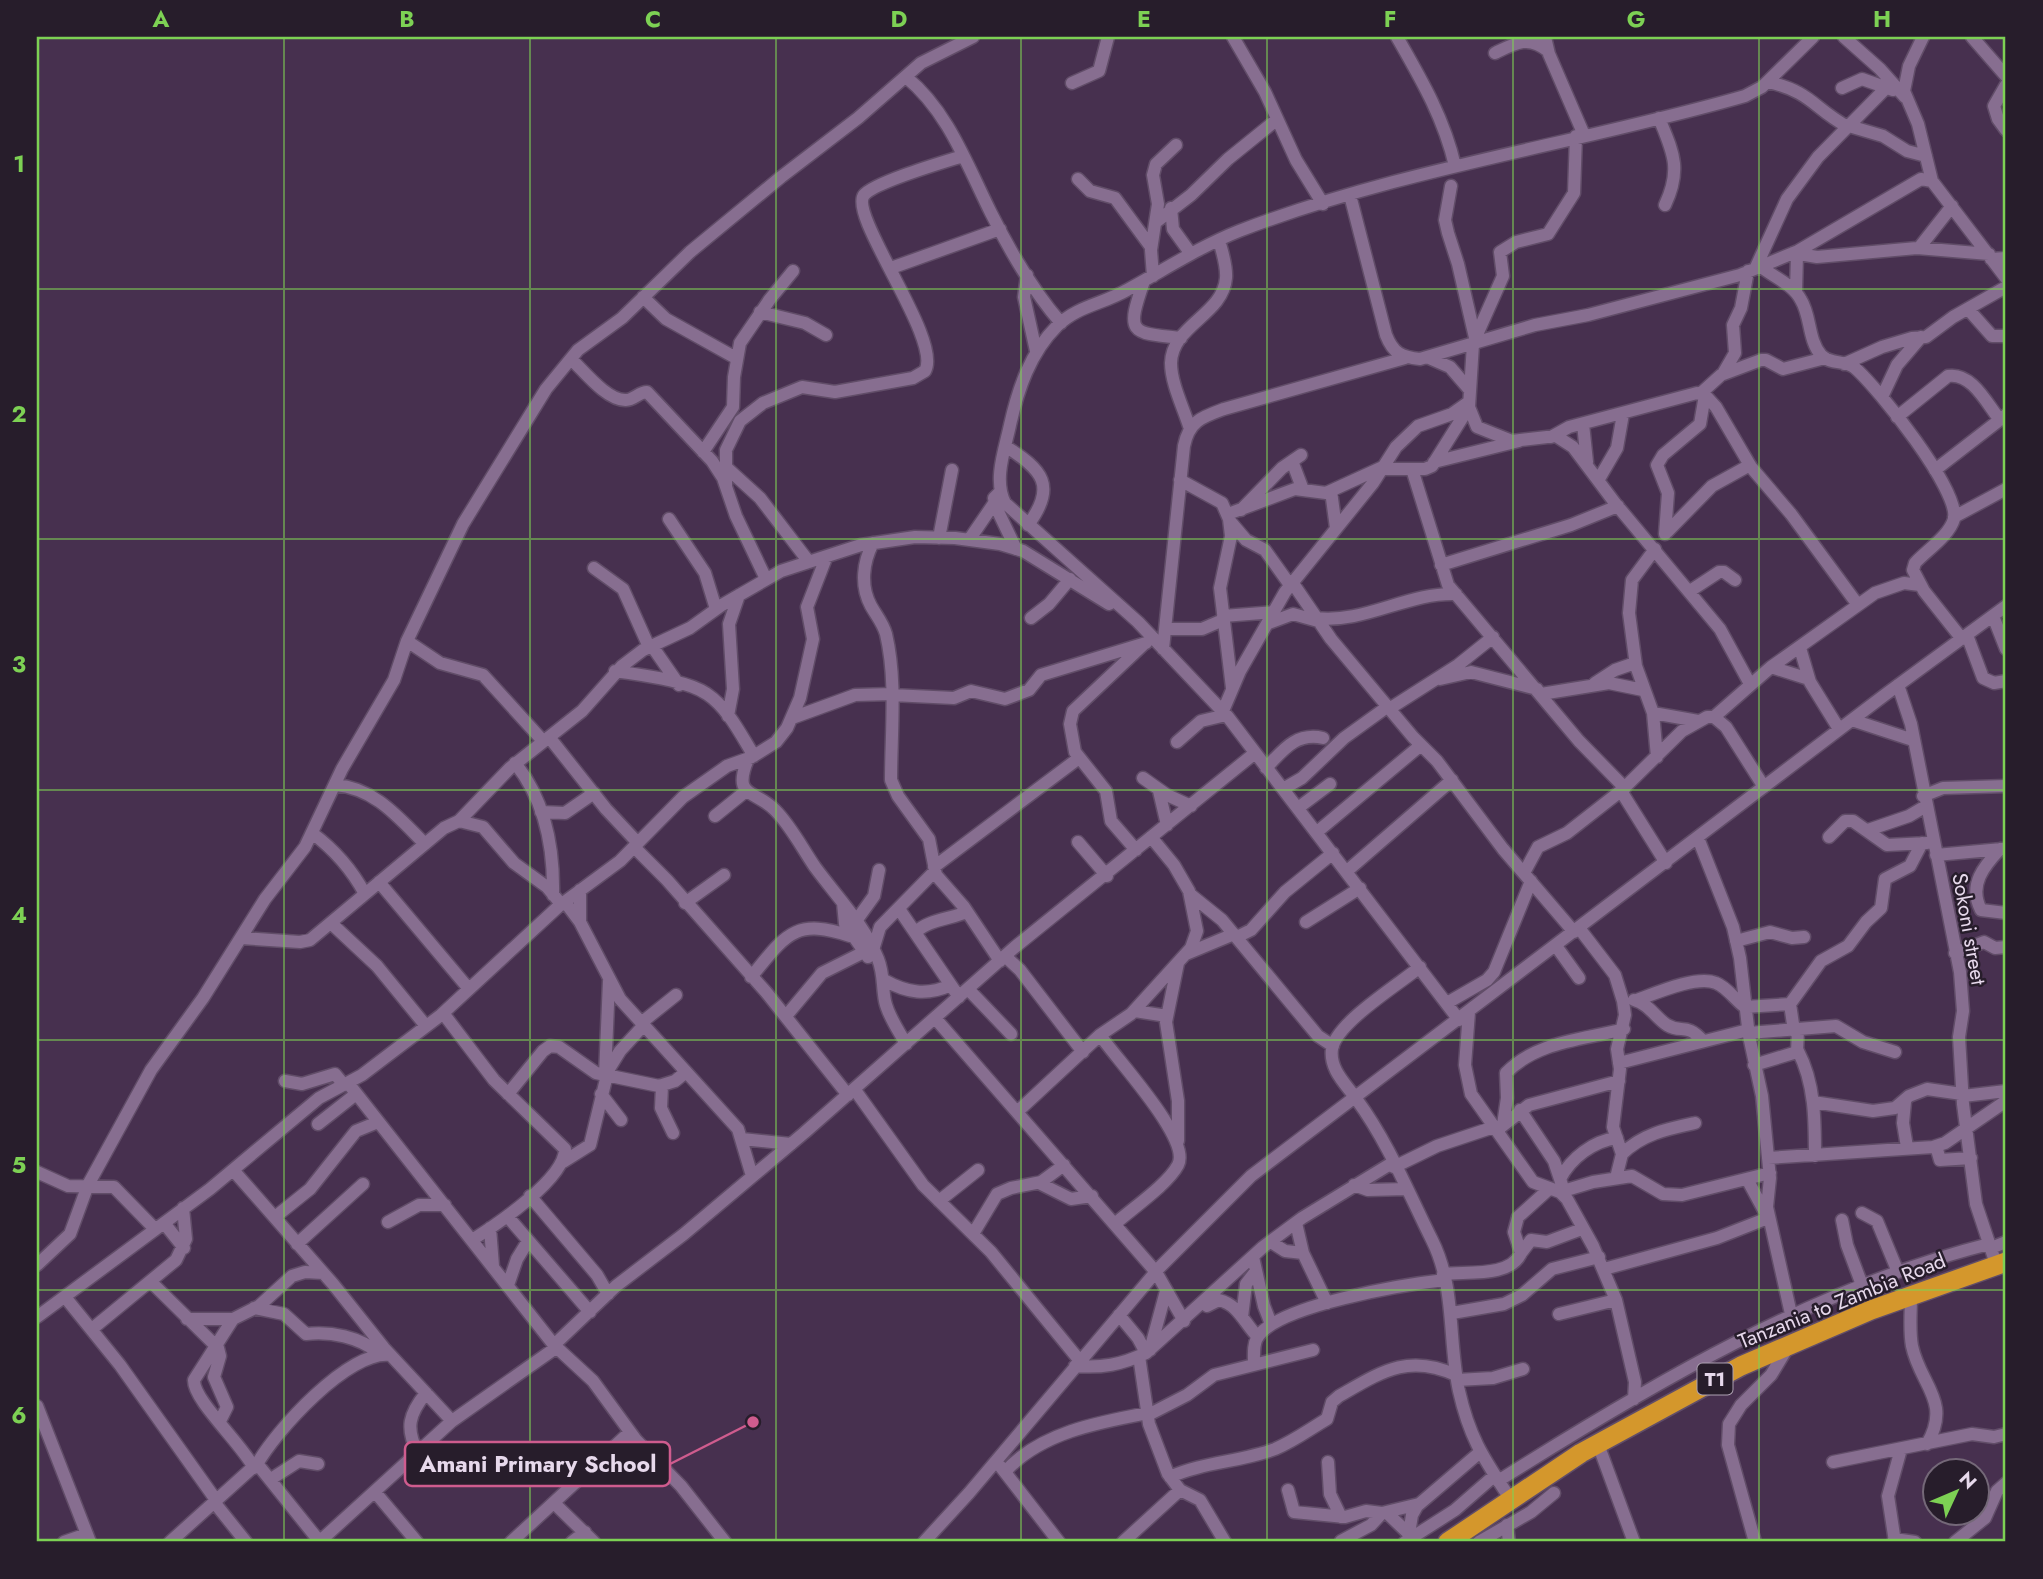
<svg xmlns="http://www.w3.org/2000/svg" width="2043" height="1579" font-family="Jost,sans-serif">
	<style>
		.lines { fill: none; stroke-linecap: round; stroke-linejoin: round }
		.minor-casing { stroke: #614d68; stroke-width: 15 }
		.highway-casing { stroke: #614d68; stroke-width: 22 }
		.minor { stroke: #876e90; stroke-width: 12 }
		.highway { stroke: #d4972c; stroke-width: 19 }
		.grid { fill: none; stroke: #7dd154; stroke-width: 2; stroke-opacity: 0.55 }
		.labels { text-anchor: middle; stroke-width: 5; stroke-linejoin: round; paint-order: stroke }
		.shield { fill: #271d2b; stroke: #ada1b2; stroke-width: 2 }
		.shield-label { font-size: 19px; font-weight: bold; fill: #e7d9ec }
		.street-label { font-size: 21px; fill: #e7d9ec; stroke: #271d2b }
		.leader { fill: none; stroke: #cf5c8e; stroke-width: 2.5 }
		.callout-dot { fill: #cf5c8e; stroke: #271d2b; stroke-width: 2.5 }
		.callout { fill: #271d2b; stroke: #cf5c8e; stroke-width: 2.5 }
		.callout-label { font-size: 23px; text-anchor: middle; font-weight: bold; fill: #e7d9ec }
		.neatline { fill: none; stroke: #7dd154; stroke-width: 2.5 }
		.grid-label { font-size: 23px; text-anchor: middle; font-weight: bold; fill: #7dd154 }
	</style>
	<rect width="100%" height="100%" fill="#47304f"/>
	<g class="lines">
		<!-- minor casing -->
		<g class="minor-casing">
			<path id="minor" d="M1233,37l32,55 31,68 27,44
				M1397,37c24,42 47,81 58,129
				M1545,37l4,17 35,81
				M1844,37l36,32 25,28
				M1923,37l-14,29 -5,25 14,33 14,57
				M1972,37l34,39
				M1495,53c20,-10 34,-18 53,-2
				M906,77c42,34 61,88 85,136 19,38 42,78 70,110
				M1768,82c44,10 45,26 80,45
				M1072,83l27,-12 9,-34
				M2006,85l-12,21 4,13 8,11
				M1842,88l20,-9 31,11
				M1659,118c14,34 23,51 6,87
				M1849,126l34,10 24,15 19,5
				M1078,179l12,12 25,7 36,49
				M1451,186l-6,34 3,13 10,31 18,78
				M1350,195l36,140c7,18 15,22 34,24l115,-34 53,-10 152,-40 58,-24 123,-72 11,2 74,97
				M1171,208l2,21 18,25
				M1156,222l35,-27 37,-36 47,-38
				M1919,248l33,-42
				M1793,253l24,4 100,-9 72,6
				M1991,259l15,-1
				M1760,266c13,11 33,18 41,34 10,16 7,40 20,55 9,10 25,5 34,13 23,20 105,122 99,151 -5,17 -27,31 -39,44l-2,7 11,21 38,48
				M1756,267l31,-68 31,-42 68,-69
				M891,268l109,-39
				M1027,275l-3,22 12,54
				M1153,276l-2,-26 7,-46 -5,-29 3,-11 20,-19
				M1144,281c-18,52 -15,52 37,57
				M1796,292l1,-38
				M643,297l23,22 70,39
				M1968,309l24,27h14
				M760,312l45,11 21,12
				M1475,339l28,-63 -3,-24 16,-10 32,-8 26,-41 2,-57
				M1473,344l-4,63 8,20 35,14 44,-5 17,11 42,56 105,126 30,55
				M1427,357l23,10 19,22
				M571,359c13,12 36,42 55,41 8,0 13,-8 21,-8l65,69 11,17 13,38 30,63
				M1844,364l38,-17 30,-9 14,-1 27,-20 53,-30
				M1724,372l11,-19 -2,-28 8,-17 7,-37
				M1700,394l21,-19 40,-15h5l17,9 42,-11
				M1882,397l15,-32 24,-28
				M1897,417l51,-41c24,-4 39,28 52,44
				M1583,424l4,38
				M1189,426c-6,-19 -18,-43 -18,-63 1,-38 52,-48 55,-85 1,-13 -4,-26 -7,-38
				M1551,437l18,-10 128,-34 8,2 11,12 35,60 40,47 67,91
				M1005,446c38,24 52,40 23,79
				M703,452l30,-45 1,-30 6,-34 30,-44 23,-28
				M1292,461l11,29
				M1434,462l85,-21
				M727,468l33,30 49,64
				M1383,469h42l7,-3 37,-59
				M1412,469l36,116 131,156 46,47
				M1935,470l71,-55
				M1599,479l18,-31 6,-34
				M1180,480l42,23 7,16 2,17 -11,52 12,100
				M726,485v-35l14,-29 23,-18 39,-16 33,5 78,-14 12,-7c18,-31 -77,-155 -61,-176 11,-13 80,-33 99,-39
				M1001,491l-7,7 1,7 21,44
				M1331,491l5,37
				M1241,510l41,-42 19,-13
				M1228,514l67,-25 31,4 59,-27
				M1954,517l52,-28
				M669,519l36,54 11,36
				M1229,520l17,20 19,10 25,35
				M1667,532l45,-46 38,-21
				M1665,534l3,-41 -11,-28 6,-10 37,-31 5,-29
				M939,538l13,-68
				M969,540l26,-38
				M873,543c-10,19 -13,43 -2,63 5,9 12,17 15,28 11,47 5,98 5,146l7,16 31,43 7,36 28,32 36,54
				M1655,549l-23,31 -3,33 7,53 17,47 4,44
				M1441,565l130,-40 47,-19
				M594,568l29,21 26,58
				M1292,582l39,57 82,98 24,24 66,88 71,83
				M1690,591l29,-19h5l11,8
				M1223,616l51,-4
				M1993,616l13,33
				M1031,618l18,-14 21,-25
				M1316,618c48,6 92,-26 140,-24
				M1269,623l24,-9 25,7
				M1166,629h36l21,-9
				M1967,635l16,43 11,5 12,-2
				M407,641l33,22 43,12 60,66
				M652,646l27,39
				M1800,648l10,34 29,47
				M1163,649l21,-203c5,-25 18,-29 40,-37l181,-51
				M1771,667l38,12
				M615,671c25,4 72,9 92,23 21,14 34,41 47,62
				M1440,679l31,-7 66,17
				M1595,683l20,-13 20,-7
				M1898,685l13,39 49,248 3,39 -4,26 4,67 13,100 20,60 7,3
				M1541,694l68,-11 34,7
				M892,695l62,3 17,-7 34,8 24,-9 12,-15 105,-32
				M1389,709l69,-44 35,-28
				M1223,711l17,-40 45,-79 88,-109 23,-36 22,-21 34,-12 17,-12
				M1653,713l45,8
				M728,716l5,-27 -4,-65 10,-29
				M1714,717l57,-50 104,-74 29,-10 16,2
				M792,718l63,-23 37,-1
				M1852,720l61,20
				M549,737l57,72 32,34
				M1177,742l24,-21 25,-6
				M748,759c-16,39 6,30 27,51 16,16 27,38 40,57 22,30 49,57 63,92 6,15 4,27 7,42 3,15 14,30 21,43
				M515,763c30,37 39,86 38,132
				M1266,768c17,-18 30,-36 57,-30
				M1143,778l24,17 24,11
				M335,785c40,3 63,32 90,59
				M1283,789l19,-11 42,-40 43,-31
				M1159,791l8,34
				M1621,791l45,72
				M1923,796l20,-8 63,-2
				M1298,808l32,-24
				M541,812l24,1 29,-20
				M715,816l31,-25
				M459,821l51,-53 72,-57 40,-45 21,-16 47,-22 32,-23 59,-34 80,-26 54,-8 40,1 45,6 23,7 86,53
				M1868,830l41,-14 17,-10
				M1317,832l104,-87
				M312,833c23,17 39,35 53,61
				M1829,837l16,-16h8l34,24 40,-2
				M1698,838l35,89 7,31 9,78 13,60 8,82 -3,29 24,107
				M1078,842l29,34
				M634,847l33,33 99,112 82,103
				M2000,849c-16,17 -32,36 -19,61l25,3
				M1136,850l-25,-29 -5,-30 -31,-39 -5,-28 3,-13 71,-67
				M1936,855l66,-6
				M934,867l145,-109
				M1347,871l105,-91
				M1524,873l14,-26 29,-14 55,-43 60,-59 25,-14h7l12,10 38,60
				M379,882l90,107
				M1191,895l31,25 96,116 15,10
				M565,902l15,20 40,77 118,130 14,47
				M685,903l39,-28
				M843,903l2,21 23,33
				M899,909l60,88
				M856,921l18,-25 5,-26
				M580,922v-32
				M1306,922l54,-34
				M332,924l45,42 49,60
				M1579,928l36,47 8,26 2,14 -8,34 3,20 -7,58 9,27 -6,24
				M916,932c12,-12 34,-13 51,-20
				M1237,937l14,-7 34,-38 48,-39
				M241,938l59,4 10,-2 134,-112 15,-7 24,6 31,36 33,24 14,17
				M1736,941l34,-9 22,6 12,-1
				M1556,946l23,32
				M873,950l7,-23 55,-56
				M1955,953l29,-11 11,6 11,-1
				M1186,954l48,-20
				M1005,956l15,14 63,82
				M1420,967c-21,17 -84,56 -88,82 -3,21 15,36 25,51 31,42 52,94 75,140 24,48 16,101 27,151 11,49 26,69 52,109
				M751,977c34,-41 43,-60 99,-41
				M884,980c23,13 43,16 67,5
				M968,989l43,45
				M1634,1000c15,4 21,17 33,25 15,9 19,-3 36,16
				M1637,1000c19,-7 60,-25 79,-17 11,4 20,18 29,24l45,-3
				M1447,1003l40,-23 7,-8 37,-91
				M1135,1011l32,5
				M1469,1012l-4,53 6,29 62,88 27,10 7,7 26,47 23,54 19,82 -1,17
				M443,1013l51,67 71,69c0,30 -69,76 -93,91
				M786,1016l36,-43 40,-20
				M935,1018l221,254 28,49
				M1459,1020l-231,-303 -90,-95 -133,-119c-12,-23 0,-54 5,-78 8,-36 20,-72 47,-99 20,-20 46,-22 70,-36 37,-20 72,-43 112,-59 164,-63 339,-87 506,-135l17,-9 51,-50
				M641,1023l35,-28
				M1794,1031l-4,-27 31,-43 27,-15 18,-24 15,-14 4,-29 25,-13 12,-23
				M1748,1033l88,-7 27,16 32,10
				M1100,1035c16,24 92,104 78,130 -10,19 -45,43 -62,58
				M1798,1051c17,32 17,70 17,105
				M1619,1063l129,-33
				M1754,1065l43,-13 1,-22
				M607,1072l13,-21 23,-25
				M605,1075l4,-94
				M285,1081l17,3 33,-10 9,11
				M348,1083l206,262 39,36 43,59 45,46 44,56
				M662,1086l-1,22 12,25
				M855,1090l68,95 68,67 89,109
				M508,1094l35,-43 7,-5 9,1 37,26 63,13 16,-5 11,-9
				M601,1094l20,26
				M1963,1096l43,-5
				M1813,1102l60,9 22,-3 14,-12 18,-7 35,5
				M1905,1102l-2,21 4,24
				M1520,1110l34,51 10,30
				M1017,1112l83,-77 31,-21 60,-66 6,-17 -8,-40 -15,-26 -23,-28
				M318,1124l38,-30
				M1503,1125l4,-27 -1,-25c31,-32 77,-33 118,-44
				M1501,1127l28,-22 90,-24
				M742,1139l49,5
				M1178,1141v-40l-12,-79 12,-59
				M1936,1146l4,14 31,-2
				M1622,1154c20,-20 45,-25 73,-31
				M1768,1158l165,-11 12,-4 61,-42
				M563,1162l27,-17 17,-70
				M1394,1167l43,-21 57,-19
				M233,1170l100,114 51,64 68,73
				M37,1172l31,14 46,1 41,42
				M1560,1179c11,-21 33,-38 57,-41
				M1747,1179l20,37
				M1039,1183l32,16 21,-3
				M1354,1185l14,5 38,-1
				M1560,1192l33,-10 39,-6 31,18 19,1 88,-22
				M530,1196l67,79 11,19
				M939,1201l39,-31
				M1862,1213l15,8 21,51
				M275,1217l35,-28 46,-58 22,-9
				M508,1217l82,95
				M1842,1220l5,25 15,40
				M388,1222l31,-17h26
				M164,1223l20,25
				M1296,1223l7,30 24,50
				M490,1228l3,38
				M973,1234l24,-40 14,-6 30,-6 23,-17
				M1271,1242l14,9 18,2
				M297,1244l66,-60
				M1991,1248l15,-6
				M1521,1253l10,-13 16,2 35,-13
				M1253,1257l11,49 7,18
				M37,1265l33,-31 18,-49 63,-115 52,-72 62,-99 40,-52 37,-78 52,-89 13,-39 56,-117 83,-135 32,-39 44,-32 68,-66 91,-75 77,-59 63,-55 52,-26
				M1604,1269l113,-31 51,-20
				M1443,1274c23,-3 67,4 78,-21l-7,-21 4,-15 31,-28
				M151,1282l65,64
				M508,1285l9,-26 11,-18
				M1911,1296c0,16 -2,34 1,50 8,39 40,55 15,98
				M65,1297l55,68 96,135
				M1207,1306l12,-6c20,5 25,23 39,37
				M254,1308l30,6 22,20c25,-3 53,3 73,19
				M1452,1313l52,-9 18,-9 30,-26 47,-12
				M1559,1314l57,-14
				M1119,1315l19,23 8,15
				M37,1317l173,-128 109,-91 43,-23 79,-60 118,-109 61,-45 63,-64 44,-31 25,-9 24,-15 11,-14 13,-30 13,-59 -6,-32 19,-49
				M1242,1317l4,-33 10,-13
				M187,1319h46
				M92,1329l84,-69 10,-21 -3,-31
				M217,1344l3,12 -6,21 13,30 -7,14
				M554,1345l62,-59 68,-52 120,-101 211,-186 240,-194
				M1150,1350l16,-59
				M1139,1356l10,68 19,50 12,16 20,10 25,42
				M1254,1364c0,-9 -1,-19 3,-26 19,-33 151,-54 188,-58
				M1075,1366c27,2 46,-1 71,-13l117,-106 39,-29 90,-55
				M1457,1380l36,-2 30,-9
				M37,1406l53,136
				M1148,1415l39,-20 27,-20 99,-25
				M1598,1444l36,98
				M418,1453c-13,-25 -9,-39 8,-60
				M1328,1462l2,32 11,23
				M1833,1462l139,-28 22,3 12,-3
				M256,1466c19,-35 93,-116 134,-111
				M1001,1467l58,75
				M254,1468c-12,-24 -61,-68 -60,-88l39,-61 26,-13 33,-30 13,-4 18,1
				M1005,1472c34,-39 94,-50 143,-59
				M1170,1477c33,-15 71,-15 105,-28 19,-8 35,-20 52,-30l5,-17 7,-6c42,-24 69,-43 117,-21
				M271,1479l28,-18 19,3
				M1498,1481c154,-97 314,-192 491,-237
				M1288,1490l6,22 51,5 21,-6 16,2 37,-9
				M375,1492l42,50
				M214,1502l32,40
				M555,1504l39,38
				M1386,1512l23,22
				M1507,1525l2,17
				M1894,1539l21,3
				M1408,1540l4,-25 5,-9 62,-53
				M1341,1541l30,-16 11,-12
				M64,1542l23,-8
				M170,1542l82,-74 7,-2 61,76
				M319,1542l133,-121 105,-74
				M511,1542l119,-110
				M572,1542l13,-10
				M924,1542l45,-49 191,-226 91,-91 635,-482 120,-88
				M1123,1542l57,-52
				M1405,1542l50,-32 39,-34
				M1479,1542l52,-30 23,-19
				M1755,1542l-27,-97 1,-21 12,-19 30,-30 17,-28
				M1895,1542l-7,-46 13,-47
				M1955,1542l30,-24 12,-27 9,-8"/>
		</g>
		<!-- highway casing -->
		<g class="highway-casing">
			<path id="highway" d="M1448,1542l133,-89 160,-87 130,-56 135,-48"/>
		</g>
		<!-- minor -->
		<use href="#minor" class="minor"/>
		<!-- highway -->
		<use href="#highway" class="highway"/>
	</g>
	<!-- grid -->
	<path class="grid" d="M284,37v1505M530,37v1505M776,37v1505M1021,37v1505M1267,37v1505M1513,37v1505M1759,37v1505M37,289h1969M37,539h1969M37,790h1969M37,1040h1969M37,1290h1969"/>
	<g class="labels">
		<!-- shield labels -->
		<rect class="shield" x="1697.5" y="1363.5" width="35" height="31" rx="5"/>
		<g class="shield-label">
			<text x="1715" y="1386">T1</text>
		</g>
		<!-- street labels -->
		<g class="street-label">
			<text transform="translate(1969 929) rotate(80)" y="7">Sokoni street</text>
			<text transform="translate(1842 1301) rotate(-22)" y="7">Tanzania to Zambia Road</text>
		</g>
	</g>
	<!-- callouts -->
	<path class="leader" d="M753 1422L670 1464"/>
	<circle class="callout-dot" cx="753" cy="1422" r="7"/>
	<rect class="callout" x="405" y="1442" width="265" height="44" rx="7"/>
	<g class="callout-label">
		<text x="538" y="1472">Amani Primary School</text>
	</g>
	<!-- border -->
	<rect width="2043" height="1579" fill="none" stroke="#271d2b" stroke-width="77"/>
	<!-- north arrow -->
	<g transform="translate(1956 1492) rotate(46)"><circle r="33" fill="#271d2b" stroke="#746878" stroke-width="2"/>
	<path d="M0-5L12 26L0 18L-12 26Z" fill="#7dd154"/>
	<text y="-10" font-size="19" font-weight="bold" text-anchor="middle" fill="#e7d9ec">N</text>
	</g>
	<rect x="38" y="38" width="1966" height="1502" class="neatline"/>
	<g class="grid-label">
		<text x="161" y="27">A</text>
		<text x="407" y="27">B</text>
		<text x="653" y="27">C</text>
		<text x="899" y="27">D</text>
		<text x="1144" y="27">E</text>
		<text x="1390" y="27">F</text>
		<text x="1636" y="27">G</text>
		<text x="1882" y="27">H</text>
		<text x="19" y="172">1</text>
		<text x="19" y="422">2</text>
		<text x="19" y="672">3</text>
		<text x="19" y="923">4</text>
		<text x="19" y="1173">5</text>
		<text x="19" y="1423">6</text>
	</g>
</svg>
